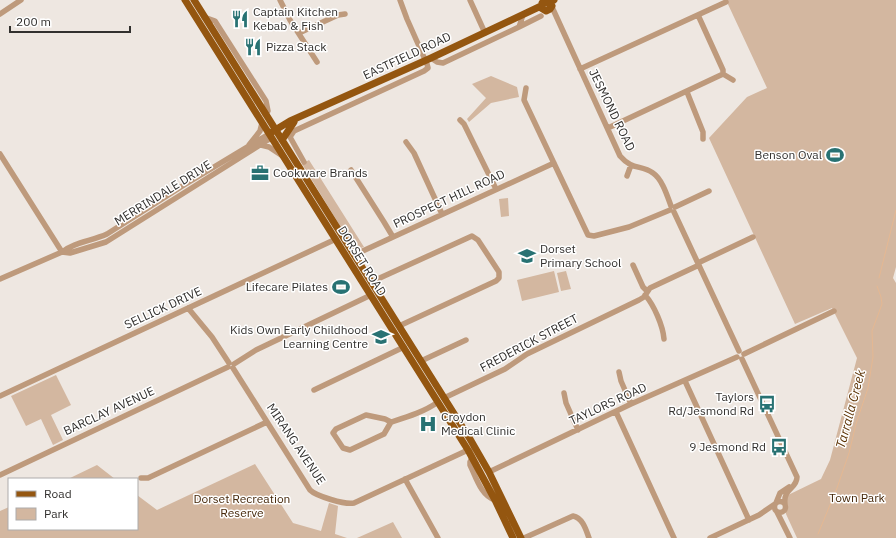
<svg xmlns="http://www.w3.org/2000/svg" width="896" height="538" font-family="'IBM Plex Sans',sans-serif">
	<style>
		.green { fill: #d3b7a0 }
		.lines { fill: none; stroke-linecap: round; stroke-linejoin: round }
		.stream { stroke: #e5b892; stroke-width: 1 }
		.minor { stroke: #be9a7c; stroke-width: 5.5 }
		.major { stroke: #945610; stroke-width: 7 }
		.labels { text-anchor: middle; stroke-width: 3; stroke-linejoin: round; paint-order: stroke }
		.poi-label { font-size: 12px; fill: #32302e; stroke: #fff; text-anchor: start }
		.street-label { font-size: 12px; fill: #32302e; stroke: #fff }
		.park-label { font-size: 12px; fill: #46280a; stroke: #fff }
		.water-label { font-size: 13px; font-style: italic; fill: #5b3102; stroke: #fff }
	</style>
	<rect width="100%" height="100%" fill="#eee7e1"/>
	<!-- green -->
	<path class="green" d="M726,0h170v267l-3,11 3,5v255h-99l-11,-24v-18l35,-17 9,-19 27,-102 -25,-50 -37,16 -86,-186 38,-41 20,-9z
		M491,76l26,11 2,10 -28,6 -22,19 -2,-3 19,-21 -14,-14z
		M309,160l55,87 -9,3 -53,-86z
		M508,198l1,18 -8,1 -2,-18z
		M554,271l5,21 -37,9 -5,-21z
		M566,271l5,18 -10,2 -4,-18z
		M56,375l15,30 -20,10 12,25 -10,5 -12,-26 -15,7 -15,-30z
		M255,464l38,59 28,8 8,-28 9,3 -3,28 12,4h-347v-27l9,-4v22h128v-34l20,15z
		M97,465l18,14h-47z
		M393,522l9,16h-45z"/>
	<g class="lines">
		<!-- stream -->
		<path class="stream" d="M879,278l17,-68
			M818,534l19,-46 12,-35 7,-29 12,-36 5,-31 -1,-26 10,-27 -1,-7 -4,-11"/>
		<!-- minor -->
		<path class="minor" d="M280,0l10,20 27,42
			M470,0l15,33
			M552,7l68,149c13,15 21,8 33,17 9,6 14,22 18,33
			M0,14l21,-14
			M204,17l11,4 51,80 2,10 -3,3
			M519,27l22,-11
			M299,33l39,-18 7,-1
			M431,58l6,4 6,1 76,-36 4,-12
			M580,69l146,-67
			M723,74l10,6
			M526,88l-2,12 64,135 6,1 35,-9 41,-17
			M687,92l16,40v7
			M460,120l4,4 32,65
			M608,128l115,-54v-4l-25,-55
			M406,142l8,11 28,61
			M249,145l11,-14 2,-8
			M261,145l8,2 12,8
			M0,154l62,98
			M304,162l-14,-25 4,-6 130,-60 4,-3 -1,-4 -20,-45 -7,-19
			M351,170l33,52 9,15
			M627,176l4,-11
			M675,207l34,-16
			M674,212l65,139
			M62,252l8,1 36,-11 165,-104
			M354,255l200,-92
			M633,265l10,22 4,4
			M0,279l62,-27c12,-10 30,-11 45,-18l77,-49 85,-51
			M371,282l101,-46 6,4 21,32v6l-3,3 -97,45
			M645,295c9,10 18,31 19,44
			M188,308l24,29 17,26
			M744,354l90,-43
			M742,359l55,118c0,12 -14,11 -12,27
			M421,361l45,-21
			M234,364l22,-14 115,-55
			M233,368l77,122c6,6 35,15 44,13l114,-53
			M619,372l2,9 10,23
			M685,381l64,139
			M314,390l90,-43
			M564,393l2,10 12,27
			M0,396l336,-157
			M444,398l61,-29 22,-15 112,-54 5,-3 6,-9 47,-22 3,-4 53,-25
			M616,412l58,126
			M391,422l-6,-3 -19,-4 -30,14 -3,4 10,15 7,2 34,-16 7,-12c16,-5 33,-10 47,-20
			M472,457l-2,5v3c6,12 11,31 25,35
			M489,472l142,-68 106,-47
			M0,475l228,-108
			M141,478h7l119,-56
			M405,479l33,59
			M774.5 507a5.5 5.5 0 1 1 11 0a5.5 5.5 0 1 1-11 0Z
			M776,503l4,-10 9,-6
			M777,512l13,26
			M524,538l49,-22c10,2 13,14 16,22
			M710,538l49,-23 16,-11"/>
		<!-- major -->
		<path class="major" d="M185,0l283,450 27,50 18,38
			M194,0l276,439 19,33 32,66
			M548,3l4,3 -2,3 -4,2 -5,-3 1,-5h6l6,-3
			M272,132l18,-11 141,-63 110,-52
			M282,140l12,-18"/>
	</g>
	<!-- icons -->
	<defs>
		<g id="restaurant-bare" transform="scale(1.38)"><path d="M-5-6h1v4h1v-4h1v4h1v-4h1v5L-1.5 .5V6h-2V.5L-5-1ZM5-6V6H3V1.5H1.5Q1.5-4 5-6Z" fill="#287273" stroke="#fff" stroke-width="2.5" paint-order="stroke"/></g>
		<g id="stadium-bare" transform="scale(1.38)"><path d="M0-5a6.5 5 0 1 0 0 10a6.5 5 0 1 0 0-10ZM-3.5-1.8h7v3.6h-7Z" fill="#287273" stroke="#fff" stroke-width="2.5" paint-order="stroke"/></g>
		<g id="office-bare" transform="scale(1.38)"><path d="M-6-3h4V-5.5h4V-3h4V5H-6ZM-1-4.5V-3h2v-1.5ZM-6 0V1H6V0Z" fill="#287273" stroke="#fff" stroke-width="2.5" paint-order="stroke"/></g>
		<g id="school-bare" transform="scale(1.38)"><path d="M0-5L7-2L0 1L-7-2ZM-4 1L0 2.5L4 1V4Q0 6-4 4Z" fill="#287273" stroke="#fff" stroke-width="2.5" paint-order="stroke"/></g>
		<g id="bus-bare" transform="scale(1.38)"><path d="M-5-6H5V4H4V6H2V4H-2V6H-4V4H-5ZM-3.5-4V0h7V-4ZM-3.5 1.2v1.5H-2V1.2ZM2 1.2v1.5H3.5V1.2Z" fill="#287273" stroke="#fff" stroke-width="2.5" paint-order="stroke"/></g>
		<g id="hospital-bare" transform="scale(1.38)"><path d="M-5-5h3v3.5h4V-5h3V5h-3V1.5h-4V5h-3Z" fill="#287273" stroke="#fff" stroke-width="2.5" paint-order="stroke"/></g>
	</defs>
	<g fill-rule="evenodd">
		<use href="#restaurant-bare" x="240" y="19"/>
		<use href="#restaurant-bare" x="253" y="47"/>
		<use href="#stadium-bare" x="835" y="155"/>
		<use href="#office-bare" x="260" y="173"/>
		<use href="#school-bare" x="527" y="256"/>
		<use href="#stadium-bare" x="341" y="287"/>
		<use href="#school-bare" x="381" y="337"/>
		<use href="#bus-bare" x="767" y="404"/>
		<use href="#hospital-bare" x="428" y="424"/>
		<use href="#bus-bare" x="779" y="447"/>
	</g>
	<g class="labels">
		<!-- poi labels -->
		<g class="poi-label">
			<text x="253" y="16">Captain Kitchen<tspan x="253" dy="14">Kebab &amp; Fish</tspan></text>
			<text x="266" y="51">Pizza Stack</text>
			<text x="822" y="159" text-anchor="end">Benson Oval</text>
			<text x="273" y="177">Cookware Brands</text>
			<text x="540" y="253">Dorset<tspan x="540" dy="14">Primary School</tspan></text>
			<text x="328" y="291" text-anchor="end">Lifecare Pilates</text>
			<text x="368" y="334" text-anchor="end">Kids Own Early Childhood<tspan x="368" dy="14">Learning Centre</tspan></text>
			<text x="754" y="401" text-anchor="end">Taylors<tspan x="754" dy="14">Rd/Jesmond Rd</tspan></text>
			<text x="441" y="421">Croydon<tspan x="441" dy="14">Medical Clinic</tspan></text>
			<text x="766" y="451" text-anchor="end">9 Jesmond Rd</text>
		</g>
		<!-- street labels -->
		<g class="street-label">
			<text transform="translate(407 56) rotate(-25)" y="4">EASTFIELD ROAD</text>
			<text transform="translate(612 110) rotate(64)" y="4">JESMOND ROAD</text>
			<text transform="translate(163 193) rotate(-32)" y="4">MERRINDALE DRIVE</text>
			<text transform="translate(449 199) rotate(-25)" y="4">PROSPECT HILL ROAD</text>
			<text transform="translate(362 261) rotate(58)" y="4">DORSET ROAD</text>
			<text transform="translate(163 308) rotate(-25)" y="4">SELLICK DRIVE</text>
			<text transform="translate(529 343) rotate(-28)" y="4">FREDERICK STREET</text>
			<text transform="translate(608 404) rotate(-25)" y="4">TAYLORS ROAD</text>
			<text transform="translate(109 411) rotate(-25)" y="4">BARCLAY AVENUE</text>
			<text transform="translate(296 444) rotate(56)" y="4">MIRANG AVENUE</text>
		</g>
		<!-- park labels -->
		<g class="park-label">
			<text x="857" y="502">Town Park</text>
			<text x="242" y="503">Dorset Recreation<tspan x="242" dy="14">Reserve</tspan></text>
		</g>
		<!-- water labels -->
		<g class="water-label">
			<text transform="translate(850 409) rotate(-75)" y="5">Tarralla Creek</text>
		</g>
	</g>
	<!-- legend -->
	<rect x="8" y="478" width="130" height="52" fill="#ffffff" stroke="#adacab"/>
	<rect x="16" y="491" width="20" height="6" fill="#945610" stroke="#adacab"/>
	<text x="44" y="498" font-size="12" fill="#32302e">Road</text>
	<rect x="16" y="508" width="20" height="12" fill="#d3b7a0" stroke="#adacab"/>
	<text x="44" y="518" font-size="12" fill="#32302e">Park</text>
	<!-- scale -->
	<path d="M10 26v6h120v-6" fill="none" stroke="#32302e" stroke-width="2"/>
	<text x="16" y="26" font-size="12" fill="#32302e" stroke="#ffffff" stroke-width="3" paint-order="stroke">200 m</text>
</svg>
